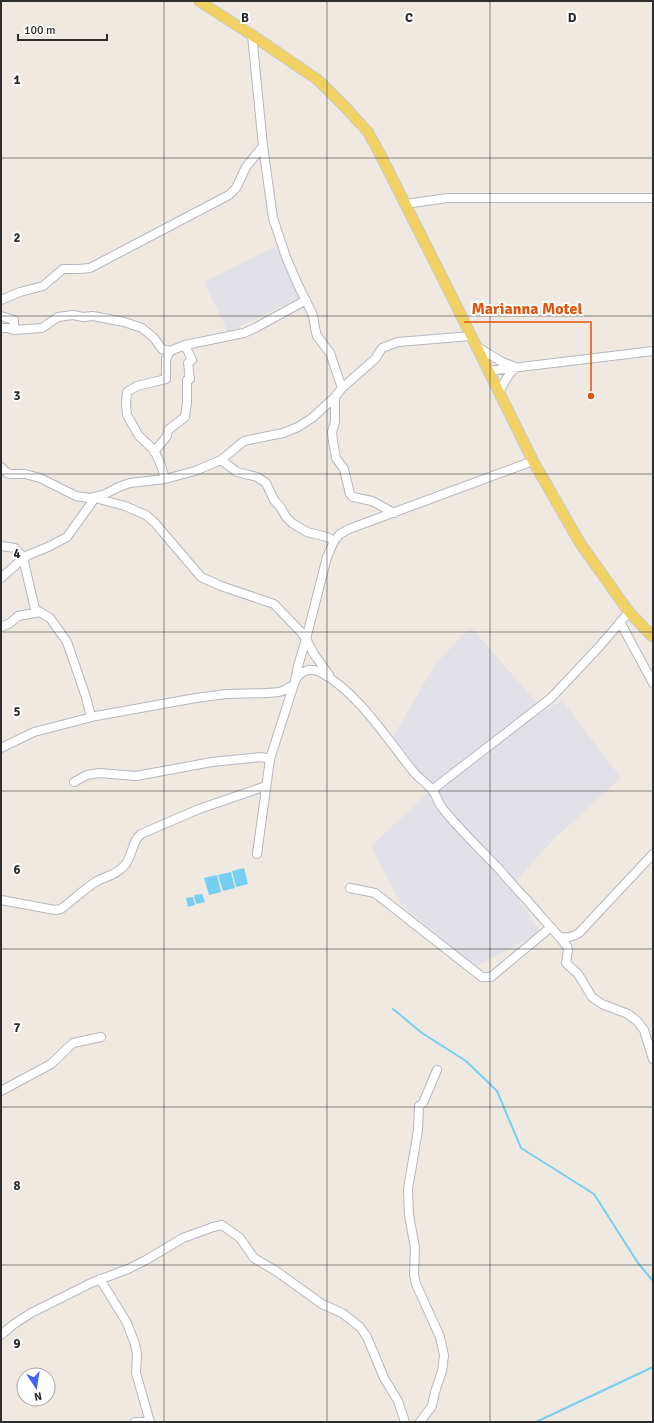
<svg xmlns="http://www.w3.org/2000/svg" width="654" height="1423" font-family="Signika,sans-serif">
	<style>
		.industrial { fill: #e3e1e8 }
		.water { fill: #75cff0 }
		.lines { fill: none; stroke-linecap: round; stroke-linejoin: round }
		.stream { stroke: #75cff0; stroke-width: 2 }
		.minor-casing { stroke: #b4b7c1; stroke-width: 10 }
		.major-casing { stroke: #c9c9c9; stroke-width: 12 }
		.minor { stroke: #fff; stroke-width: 8 }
		.major { stroke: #f2d163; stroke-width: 10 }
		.grid { fill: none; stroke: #2e2e2e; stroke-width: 1; stroke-opacity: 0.55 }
		.grid-label { font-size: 13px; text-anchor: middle; font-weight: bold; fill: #2e2e2e; stroke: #fff; stroke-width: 4; stroke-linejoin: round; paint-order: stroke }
		.leader { fill: none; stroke: #df570e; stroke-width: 1.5 }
		.callout-dot { fill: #df570e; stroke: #fff; stroke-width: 1.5 }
		.callout-label { font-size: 16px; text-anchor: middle; font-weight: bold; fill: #df570e; stroke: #fff; stroke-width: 4; stroke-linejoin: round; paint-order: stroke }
	</style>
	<rect width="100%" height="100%" fill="#efe9e1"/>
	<!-- industrial -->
	<path class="industrial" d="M276,246l24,51 -72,35 -24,-50z
		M471,627l73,84 18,-11 59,78 -65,59 -46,50 31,45 -67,35 -73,-63 -30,-58 61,-57 -41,-49 45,-77z"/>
	<!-- water -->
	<path class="water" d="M244,868l4,16 -12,3 -4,-16z
		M231,872l4,16 -12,3 -5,-16z
		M217,875l4,17 -12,3 -5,-17z
		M202,894l3,8 -9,2 -2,-9z
		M193,897l2,8 -7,2 -2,-9z"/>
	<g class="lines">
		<!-- stream -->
		<path class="stream" d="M393,1009l29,24 44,28 31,30 24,57 73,46 44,69 15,18
			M536,1422l117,-55"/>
		<!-- minor casing -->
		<g class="minor-casing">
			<path id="minor" d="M252,35l11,111 10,72 13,39 12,28 15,30 2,13 2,8 13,17 12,35
				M405,204l43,-6h205
				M1,300l19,-8 23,-6 20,-17h16l11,-1 139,-73 7,-7 10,-21 17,-21
				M1,316l13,4v10
				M1,328h7l6,2 28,-2 16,-11 15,-2 10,2 10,-1 31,6 18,6 12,10 8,11 8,2 15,-6 59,-12 11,-5 51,-28
				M476,346l26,16 11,4
				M488,371l165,-20
				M499,394c4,-11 8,-18 16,-26
				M335,397v25l-3,10 1,9 3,17 8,11 6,25 3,3 19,4 22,12
				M154,452l13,-16 1,-6 17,-13 2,-15v-22l3,-1 -2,-16 4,-3 -7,-15
				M221,460l16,12 20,5 9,6 8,17 7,8 5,9 6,6 15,9 20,5 7,4
				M1,467l6,6 4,1h14l15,4 36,18 13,2 14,-3 18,-9 9,-3 35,-4 30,-8 26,-11 23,-19 39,-8 15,-6 14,-9 23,-21 7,-9 33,-29 7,-11 16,-6 73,-6
				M165,479l-4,-14 -7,-15 -15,-14 -12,-21 -1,-12 1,-11 10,-6 29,-7v-20l4,-8
				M95,498l30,8 21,9 9,8 46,54 20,9 53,18 27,28 5,7 -8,27 -3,15 -25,78 -13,95
				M1,546l14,2 3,4 7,6
				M25,558l-1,4 11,47 15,9 17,24 19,55 5,20
				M1,578l25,-22 22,-9 19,-10 28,-39
				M620,622l33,61
				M1,627l9,-4 8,-7 22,-4
				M329,675l-15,-21 -8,-15 21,-82 7,-16 6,-7 9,-5 184,-68
				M295,681c5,-10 15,-14 25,-9 37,19 67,67 93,99 5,7 14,12 19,19 5,6 6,13 11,19 17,21 37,40 56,60 9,10 18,21 28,31 13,16 27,30 40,46l1,4 -2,13 12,11 14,23 10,7 26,10 9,7 7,9 9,29
				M1,748l33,-16 62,-16 100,-18 30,-4 41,-1 12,-1 6,-2 4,-3 3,1
				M74,782l13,-7 12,-2 37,3 76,-14 49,-5 9,2
				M432,790l119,-92 48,-51 30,-35
				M350,888l25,5 107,84h9l60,-50
				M1,900l54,10 6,-1c12,-9 23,-20 36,-28 10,-5 19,-6 27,-15 9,-9 7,-24 17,-32l58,-25 67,-23
				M560,937c8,1 13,0 19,-4l74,-79
				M1,1091l50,-27 22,-21 28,-6
				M100,1279l27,44 8,21 2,10 -1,19 14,49
				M1,1335l13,-11 17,-11 60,-30 37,-14 18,-9 37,-22 30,-11 9,-2 18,13 14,20 22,13 46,33 20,9 18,14 7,10 17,41 14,23 7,21
				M135,1422h15
				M420,1422l12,-16 3,-14 7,-21 2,-16 -4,-18 -24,-53 -2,-9 1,-27 -6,-33 -1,-26 10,-59 1,-24 4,-3 14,-33"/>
		</g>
		<!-- major casing -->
		<g class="major-casing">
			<path id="major" d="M199,1l53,34 66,45 29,29 21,23 12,22 72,143 81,164 47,82 49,69 24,25"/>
		</g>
		<!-- minor -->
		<use href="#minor" class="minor"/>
		<!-- major -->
		<use href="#major" class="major"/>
	</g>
	<!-- grid -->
	<path class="grid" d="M164,1v1421M327,1v1421M490,1v1421M1,158h652M1,316h652M1,474h652M1,632h652M1,791h652M1,949h652M1,1107h652M1,1265h652"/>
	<g class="grid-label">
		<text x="245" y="22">B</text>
		<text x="409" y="22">C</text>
		<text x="572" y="22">D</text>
		<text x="17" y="84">1</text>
		<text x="17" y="242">2</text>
		<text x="17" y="400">3</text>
		<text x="17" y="558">4</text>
		<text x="17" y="716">5</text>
		<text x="17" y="874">6</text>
		<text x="17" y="1032">7</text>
		<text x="17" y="1190">8</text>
		<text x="17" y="1348">9</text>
	</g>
	<!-- callouts -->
	<path class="leader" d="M591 396L591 322H464"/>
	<circle class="callout-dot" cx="591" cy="396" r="4"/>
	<g class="callout-label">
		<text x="527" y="314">Marianna Motel</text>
	</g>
	<!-- border -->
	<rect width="654" height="1423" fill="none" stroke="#2e2e2e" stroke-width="4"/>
	<!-- north arrow -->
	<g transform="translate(36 1387) rotate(168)"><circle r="19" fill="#ffffff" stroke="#ababab"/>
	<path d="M0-3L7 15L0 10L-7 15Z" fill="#4264fb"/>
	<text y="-6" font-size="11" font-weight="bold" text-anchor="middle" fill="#2e2e2e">N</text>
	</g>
	<!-- scale -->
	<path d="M18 34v6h89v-6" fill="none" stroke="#2e2e2e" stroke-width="2"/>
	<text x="24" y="34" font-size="12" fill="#2e2e2e" stroke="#ffffff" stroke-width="3" paint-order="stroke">100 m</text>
</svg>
